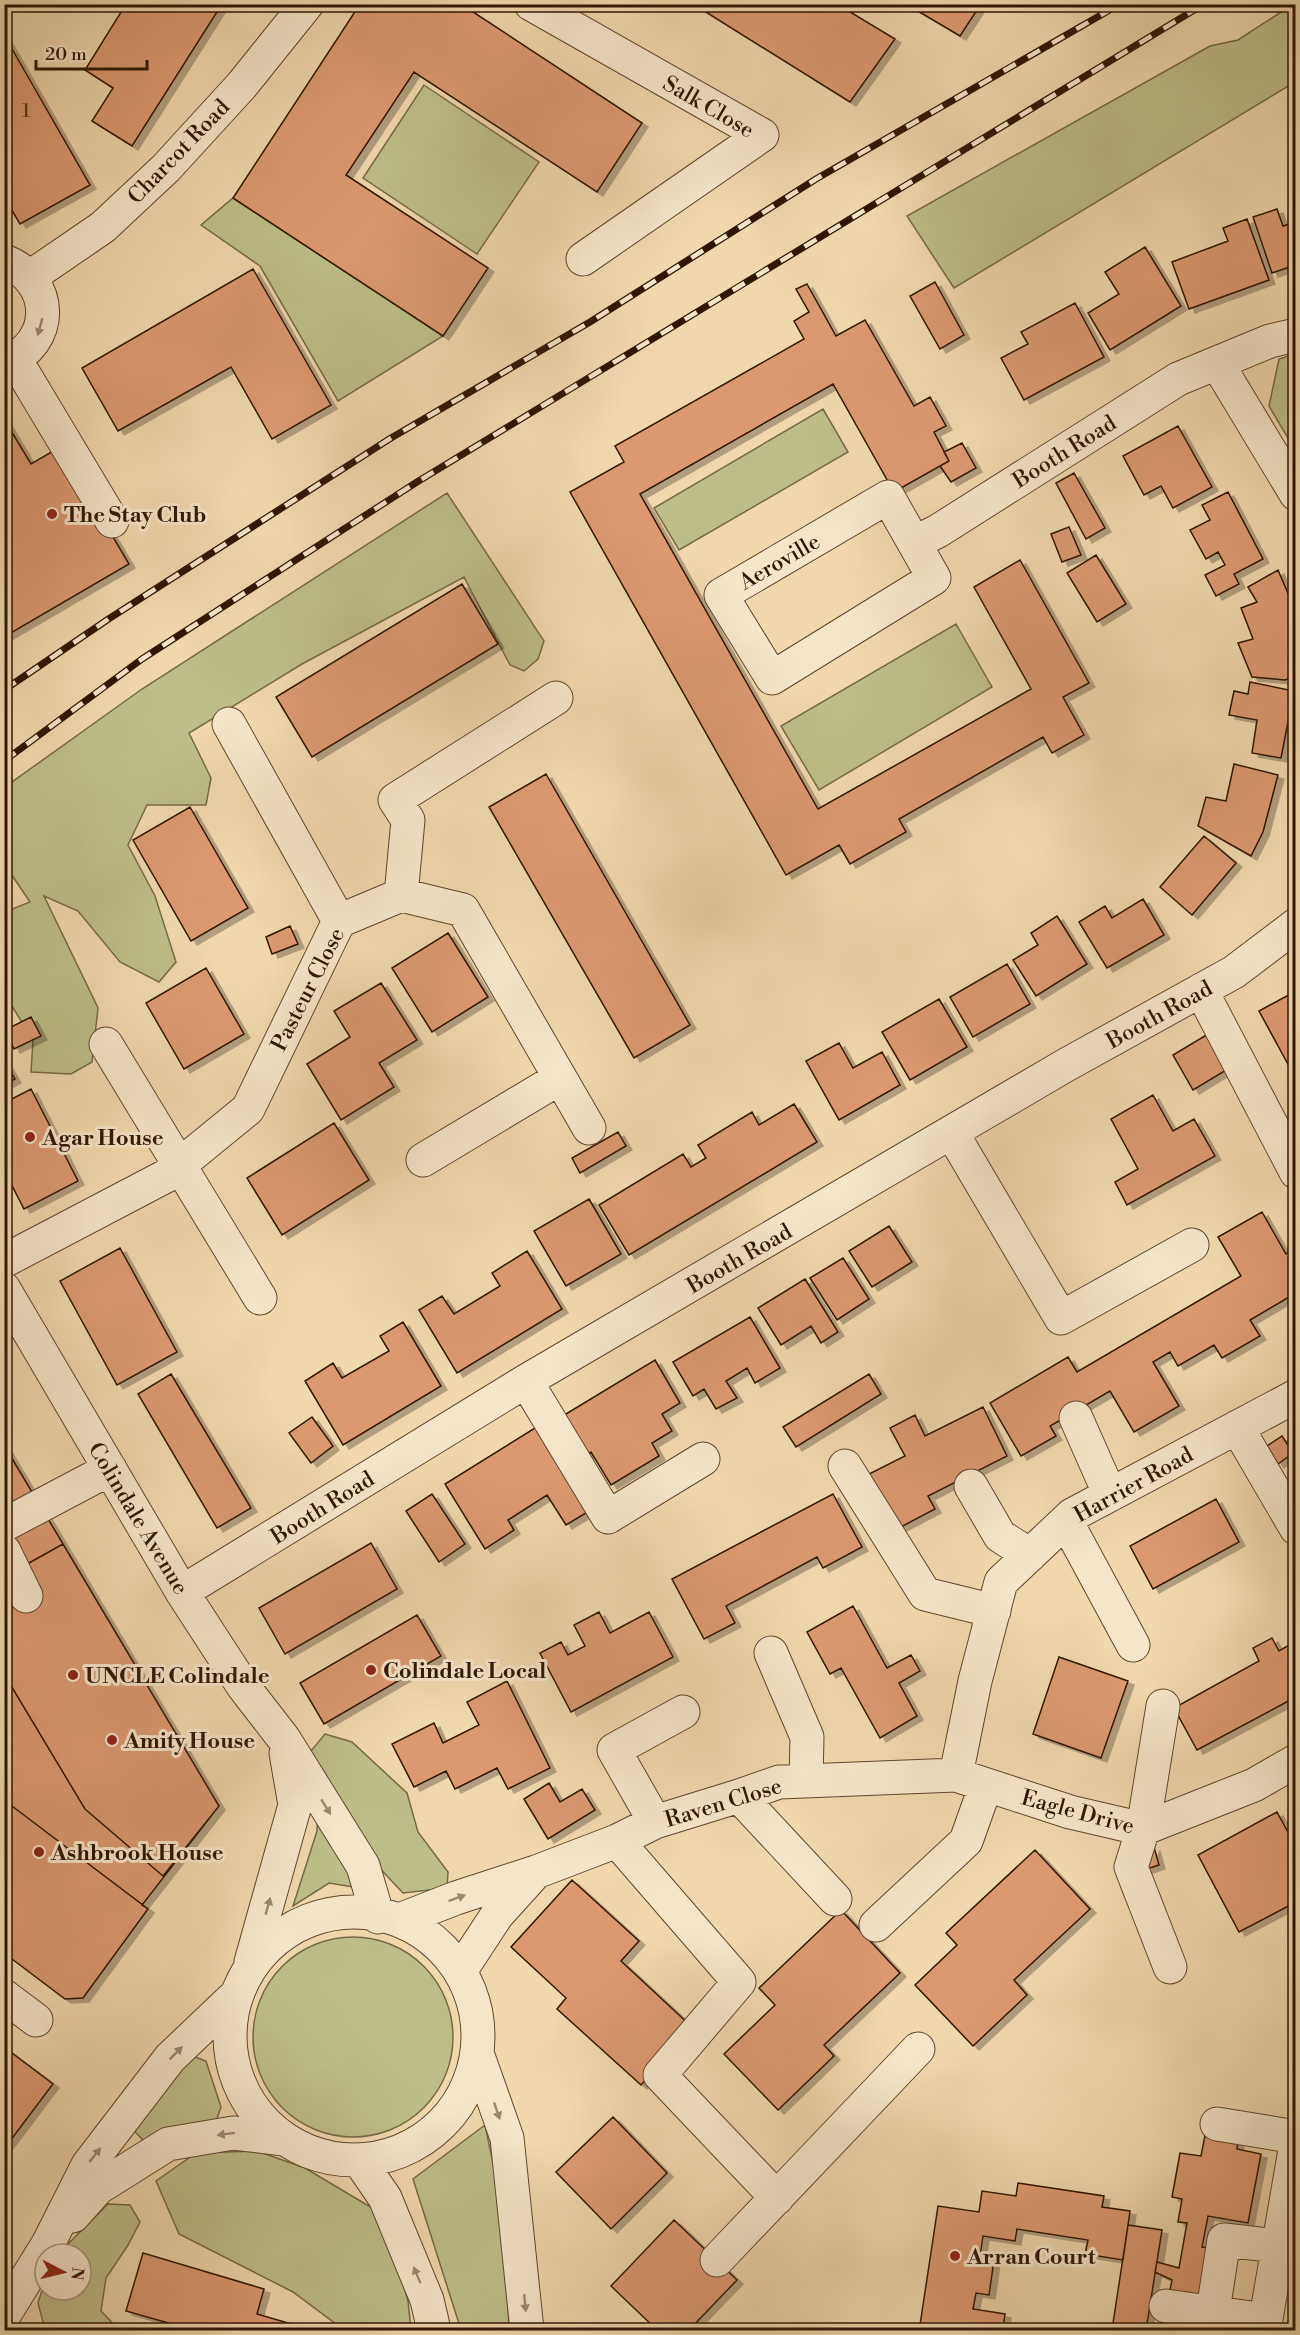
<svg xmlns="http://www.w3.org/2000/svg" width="1300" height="2335" font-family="'Libre Bodoni',serif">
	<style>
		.green { fill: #bdbe87; stroke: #766a46; stroke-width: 1.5 }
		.building { fill: #dc9970; stroke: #2f1604; stroke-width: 1.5; filter: url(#shadow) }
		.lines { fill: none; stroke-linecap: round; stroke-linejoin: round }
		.minor-casing { stroke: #5f462e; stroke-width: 35 }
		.minor { stroke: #f5e6c9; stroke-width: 33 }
		.rail-casing { stroke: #2f1604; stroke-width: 7 }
		.rail { stroke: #f5e6c9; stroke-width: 4.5; stroke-dasharray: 14; stroke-linecap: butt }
		.oneway { fill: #9c8870 }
		.poi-dot { fill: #8f2418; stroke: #f5e6c9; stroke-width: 2 }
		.labels { text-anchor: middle; stroke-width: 6; stroke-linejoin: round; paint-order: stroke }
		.number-label { font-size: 20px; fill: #5a371f }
		.street-label { font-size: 22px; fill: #2f1604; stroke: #f5e6c9 }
		.poi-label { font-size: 22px; font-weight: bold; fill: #2f1604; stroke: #f5e6c9; text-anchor: start }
	</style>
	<defs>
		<filter id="shadow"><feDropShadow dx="6" dy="4" stdDeviation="0" flood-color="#0004"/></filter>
	</defs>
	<rect width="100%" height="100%" fill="#f0d8ac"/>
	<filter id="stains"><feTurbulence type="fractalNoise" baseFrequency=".00333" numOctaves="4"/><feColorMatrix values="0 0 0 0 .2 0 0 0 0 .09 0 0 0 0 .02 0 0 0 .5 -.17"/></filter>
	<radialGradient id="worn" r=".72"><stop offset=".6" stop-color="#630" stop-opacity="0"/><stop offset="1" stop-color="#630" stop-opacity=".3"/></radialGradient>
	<!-- green -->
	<path class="green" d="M1292,5h4l-1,77 -341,206 -47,-72 303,-170 28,-6z
		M424,85l115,77 -62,92 -114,-76z
		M233,198l210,138 -105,65 -78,-135 -59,-41z
		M1295,354h1l-1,96 -26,-44 10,-47z
		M823,409l25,43 -169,98 -25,-42z
		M447,493l97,148 -6,18 -14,12 -14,-6 -46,-88 -162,87 -113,69 22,45 -5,27h-59l-19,40 27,51 21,66 -17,20 -39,-20 -42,-51 -34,-15 54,112 -6,54 -21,12 -40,-2 2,-32 -28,-45 -1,-73 8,-13 18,-7 -25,-37v-78l137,-98z
		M956,624l36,63 -173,103 -38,-64z
		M325,1734l27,8 55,51 11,39 30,40 -1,16 -44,5 -30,-32 -67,-104z
		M318,1807l54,83 -43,-7 -36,23 24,-75z
		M253 2037a100 100 0 1 1 200 0a100 100 0 1 1-200 0Z
		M184,2053l22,8 15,46 -7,20 -69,15 -13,-13z
		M485,2125l20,95 4,110h-48l-48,-151z
		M257,2151l48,17 79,47 24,86 3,29h-67l-51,-38 -114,-58 -23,-53 40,-28z
		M108,2204l22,1 10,17 -12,23 -22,33 -5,33 18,19h-74l-7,-27 7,-22v9h36v-36h-23z"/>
	<!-- building -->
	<path class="building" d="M126,4h96l-90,142 -40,-25 21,-33 -28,-18z
		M360,4h101l181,119 -45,69 -183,-120 -68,103 142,93 -45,68 -210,-138z
		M693,4h144l58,35 -45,63z
		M906,4h75l-21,32z
		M4,35l86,150 -70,39 -16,-27z
		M1277,209l6,17 13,-4v43l-24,8 -19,-56z
		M1247,219l22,61 -80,29 -17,-47 56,-21 -5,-13z
		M1145,247l36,59 -71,44 -22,-37 31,-19 -14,-22z
		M253,269l78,136 -59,34 -41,-72 -113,64 -36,-63z
		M935,282l29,53 -24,14 -30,-53z
		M807,284l29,52 29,-16 49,86 16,-9 16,29 -12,6 15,29 -55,31 -61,-108 -193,110 178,315 213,-120 -57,-102 46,-27 69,123 -26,14 21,38 -32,18 -9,-16 -144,82 7,13 -56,32 -11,-19 -53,30 -216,-383 54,-30 -9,-16 189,-107 -10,-18 15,-9 -13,-23z
		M1075,303l29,54 -80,43 -23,-42 27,-14 -7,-12z
		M4,419l27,45 29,-17 69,117 -125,73z
		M1178,426l34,61 -39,21 -12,-22 -17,9 -21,-39z
		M962,443l14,25 -25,14 -11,-16 9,-5 -5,-9z
		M1074,473l31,55 -19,11 -30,-56z
		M1228,492l35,67 -29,15 5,10 -23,12 -11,-21 20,-10 -7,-13 -12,7 -16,-29 20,-10 -8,-15z
		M1069,527l12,28 -19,7 -11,-28z
		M1096,555l30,49 -29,18 -30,-49z
		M1278,570l18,42v64l-11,4 -33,-3 -14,-34 15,-4 -12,-31 16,-6 -9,-15z
		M462,584l36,60 -186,113 -36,-60z
		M1250,682l44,9 -13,67 -29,-5 5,-33 -28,-5 5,-24 14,3z
		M1234,764l44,11 -15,57 -12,24 -53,-30 8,-29 20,4z
		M546,774l144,251 -56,33 -145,-251z
		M190,807l58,101 -57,33 -58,-101z
		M1204,836l32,27 -44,52 -32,-28z
		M1143,899l21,36 -57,33 -28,-46 26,-16 7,12z
		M1057,916l30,48 -51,32 -23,-36 25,-15 -7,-12z
		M290,926l8,18 -26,10 -6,-17z
		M448,933l40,64 -56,35 -40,-64z
		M1007,964l23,40 -57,33 -23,-40z
		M206,968l38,66 -60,35 -38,-66z
		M381,983l36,57 -38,23 15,24 -53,33 -34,-56 43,-27 -16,-26z
		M1296,991v88l-37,-68z
		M939,999l28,48 -57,33 -28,-48z
		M31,1017l10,19 -27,13 -9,-19z
		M1213,1031l20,35 -40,24 -20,-35z
		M839,1043l14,25 29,-16 18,33 -61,35 -33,-59z
		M4,1060l11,19 -11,6z
		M31,1089l47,92 -54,28 -20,-39v-67z
		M1153,1095l20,36 21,-12 21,37 -88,49 -12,-23 23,-13 -27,-50z
		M794,1104l23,38 -188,113 -30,-50 84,-51 8,13 15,-9 -8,-13 54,-33 7,13z
		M334,1123l35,57 -87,55 -35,-57z
		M618,1132l8,14 -46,27 -8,-15z
		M589,1199l32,55 -55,32 -32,-55z
		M1262,1212l24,42 10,-6v45l-46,27 10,16 -38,22 -8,-13 -36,21 -8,-14 -17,10 26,44 -45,26 -24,-41 -60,35 6,10 -35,20 -31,-53 78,-46 9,15 164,-96 -23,-39z
		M889,1226l23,36 -40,25 -23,-36z
		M120,1248l57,104 -60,33 -57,-104z
		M527,1251l35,58 -105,64 -38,-63 23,-14 12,18 46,-28 -8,-13z
		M843,1258l26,41 -32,21 -27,-42z
		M805,1279l33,53 -17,11 -10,-17 -30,19 -23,-37z
		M750,1317l30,51 -25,15 -8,-15 -21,13 11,17 -21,11 -12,-20 -11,7 -20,-34z
		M403,1322l38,64 -98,59 -38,-64 28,-18 9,15 47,-27 -9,-15z
		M655,1360l25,43 -18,11 10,17 -20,12 7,13 -48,29 -20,-33 -12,7 -23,-39z
		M171,1374l80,134 -34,20 -79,-134z
		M869,1374l12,20 -85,53 -13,-20z
		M983,1407l24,49 -79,40 7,13 -38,20 -28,-55 36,-18 -15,-28 25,-13 10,21z
		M312,1417l21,29 -22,17 -22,-30z
		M543,1423l53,84 -30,18 -19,-30 -39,25 6,10 -29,19 -40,-65z
		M1282,1436l11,17 -15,11 -11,-18z
		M4,1445l215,361 -77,99 6,4 -65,89 -18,1 -61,-46z
		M4,1445l59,99 -59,33z
		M432,1494l33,50 -26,18 -33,-51z
		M833,1494l29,53 -39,21 -6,-11 -91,49 9,17 -31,16 -32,-60z
		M1216,1499l23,43 -86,47 -23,-43z
		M371,1543l26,46 -112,65 -26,-46z
		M63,1544l156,262 -56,70 -78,-67 -81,-135v-97z
		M853,1606l34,62 24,-13 9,16 -21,12 18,33 -37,22 -39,-70 -11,6 -23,-42z
		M599,1612l11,21 39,-21 24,45 -102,55 -31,-59 21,-11 7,13 17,-9 -11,-21z
		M417,1615l24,41 -117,68 -24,-41z
		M1272,1638l7,13 17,-10v56l-99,53 -23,-42 85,-47 -6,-13z
		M1059,1657l69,24 -27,77 -68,-24z
		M507,1681l43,87 -42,21 -11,-21 -42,21 -9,-18 -32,16 -22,-43 42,-21 9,20 36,-18 -12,-23z
		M549,1783l11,19 22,-13 13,21 -47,29 -24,-40z
		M4,1800l144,109 -65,89 -18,1 -61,-46z
		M1277,1812l19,35v55l-57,30 -41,-77z
		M1154,1847l5,18 -15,5z
		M1035,1850l55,59 -76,71 13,15 -54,51 -58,-61 42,-40 -11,-12z
		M572,1880l67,61 -18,20 72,67 -52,57 -84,-76 9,-11 -55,-51z
		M841,1910l59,63 -76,72 10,11 -56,54 -54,-56 51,-49 -16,-17z
		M4,2047l49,37 -49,65z
		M4,2047l49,37 -49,65z
		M613,2117l54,56 -56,56 -55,-57z
		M1206,2130l33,6 -2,13 24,5 -13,69 -40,-7 -6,31 9,1 -9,48 -32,-6 2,-10 -17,-8 2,-10 22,6 8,-45 -9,-1 4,-23 -10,-2 8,-44 21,3z
		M1018,2183l86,13 -2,11 28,4 -7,49 -38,-6 3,-14 -71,-11 -2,12 -32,-5 -3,21 14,3 -5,35 -13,-2 -3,16 32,5 -2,15 9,1h-54l-38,-5 18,-119 41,6 3,-21 34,5z
		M674,2220l63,60 -48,50h-32l-46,-44z
		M1128,2225l34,5 -16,100h-34z
		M143,2253l121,36 -7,25 55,16h-119l-67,-19z
		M1161,2324l33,5v1h-34z"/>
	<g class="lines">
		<!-- minor casing -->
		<g class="minor-casing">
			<path id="minor" d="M531,4l231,131 -179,124
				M4,261c51,19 52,83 0,102
				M30,277l73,-50 63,-59 76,-83 65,-81
				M15,359l97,162
				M1217,363l79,131
				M888,497l46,81 -162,100 -51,-83z
				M914,543l24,-12 240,-152 92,-38 26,-6
				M229,724l110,197
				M401,895l7,-75 -13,-20 161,-102
				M1201,990l95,182
				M106,1044l154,254
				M952,1133l109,185 131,-73
				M423,1160l137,-82
				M4,1261l162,-85 82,-67 91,-188 62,-26 62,15 126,218
				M4,1289l178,303 61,94 41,53 79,127 15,51
				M526,1381l82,136 95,-58
				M1076,1418l34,77
				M1237,1427l59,101
				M845,1466l80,128 69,17
				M971,1486l29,50 30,19
				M1066,1521l67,124
				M4,1525l106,-56
				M4,1551l22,45
				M182,1592l344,-211 540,-316 168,-93 62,-47
				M771,1653l36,84 -1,44
				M1163,1706l-20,123 -12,38 39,100
				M956,1775l19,-94 26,-99 71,-67 224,-119
				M739,1796l96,103
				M655,1822l-41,-72 69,-38
				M617,1841l122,141 -79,93 117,123
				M230 2036a124 124 0 1 1 248 0a124 124 0 1 1-248 0Z
				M402,1919l54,-21 80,-26 81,-31 38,-19 84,-26 40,-14 177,-7 114,37 73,17 111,-44 42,-24
				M876,1925l90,-84 20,-56
				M251,1962l44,-157 -9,-52
				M461,1970l36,-55 38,-42
				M4,1996l32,24
				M478,2056l29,82 20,192
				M1217,2124l79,13
				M359,2160l26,38 42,102 7,30
				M73,2216l25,-28 70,-44 65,-11 51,6
				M717,2260l201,-211
				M1166,2306l100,14
				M4,2315l44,-71 40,-79 82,-107 62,-59
				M1210,2330l14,-90 54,6
				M1264,2330l32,-186"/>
		</g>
		<!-- minor -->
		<use href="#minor" class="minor"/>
		<!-- rail casing -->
		<g class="rail-casing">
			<path id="rail" d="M4,690l106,-72 281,-180 199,-116 226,-143 304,-175
				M4,761l138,-102 275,-177 787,-478"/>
		</g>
		<!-- rail -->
		<use href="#rail" class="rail"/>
	</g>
	<!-- one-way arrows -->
	<defs><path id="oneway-solid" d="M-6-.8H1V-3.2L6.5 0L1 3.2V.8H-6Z" transform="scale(1.5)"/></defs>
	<g class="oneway">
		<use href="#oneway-solid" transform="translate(40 327) rotate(105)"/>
		<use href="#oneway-solid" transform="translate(326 1807) rotate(58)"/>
		<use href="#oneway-solid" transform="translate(457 1898) rotate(-20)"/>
		<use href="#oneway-solid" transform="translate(268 1906) rotate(-74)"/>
		<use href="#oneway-solid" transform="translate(176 2053) rotate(-45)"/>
		<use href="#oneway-solid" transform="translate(497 2111) rotate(71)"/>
		<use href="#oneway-solid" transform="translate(226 2134) rotate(173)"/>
		<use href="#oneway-solid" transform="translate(95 2155) rotate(-52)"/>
		<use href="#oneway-solid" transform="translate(417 2275) rotate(-113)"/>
		<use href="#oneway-solid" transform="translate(525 2303) rotate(85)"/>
	</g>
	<!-- markers -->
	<g class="poi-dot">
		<circle cx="52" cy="514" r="6"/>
		<circle cx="30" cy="1137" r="6"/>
		<circle cx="371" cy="1670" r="6"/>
		<circle cx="73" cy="1675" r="6"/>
		<circle cx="112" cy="1740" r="6"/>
		<circle cx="39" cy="1852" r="6"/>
		<circle cx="955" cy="2256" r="6"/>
	</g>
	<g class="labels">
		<!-- number labels -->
		<g class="number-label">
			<text x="26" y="117">1</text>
		</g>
		<!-- street labels -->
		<g class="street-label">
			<text transform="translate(709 106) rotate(30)" y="8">Salk Close</text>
			<text transform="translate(178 151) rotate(-46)" y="8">Charcot Road</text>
			<text transform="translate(1064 451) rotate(-32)" y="8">Booth Road</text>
			<text transform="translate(779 561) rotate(-30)" y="8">Aeroville</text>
			<text transform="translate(307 989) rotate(-63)" y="8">Pasteur Close</text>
			<text transform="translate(1159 1014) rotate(-29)" y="8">Booth Road</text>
			<text transform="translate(739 1258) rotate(-30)" y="8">Booth Road</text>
			<text transform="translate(1133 1484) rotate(-29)" y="8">Harrier Road</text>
			<text transform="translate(322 1507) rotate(-32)" y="8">Booth Road</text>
			<text transform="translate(139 1518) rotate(59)" y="8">Colindale Avenue</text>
			<text transform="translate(723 1802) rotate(-17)" y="8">Raven Close</text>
			<text transform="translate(1078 1811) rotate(15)" y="8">Eagle Drive</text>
		</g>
		<!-- poi labels -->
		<g class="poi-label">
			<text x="64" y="522">The Stay Club</text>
			<text x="42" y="1145">Agar House</text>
			<text x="383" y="1678">Colindale Local</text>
			<text x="85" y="1683">UNCLE Colindale</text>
			<text x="124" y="1748">Amity House</text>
			<text x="51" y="1860">Ashbrook House</text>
			<text x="967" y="2264">Arran Court</text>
		</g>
	</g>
	<!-- margin -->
	<rect width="1300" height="2335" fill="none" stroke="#f0d8ac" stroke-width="24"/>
	<rect x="6" y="6" width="1288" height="2323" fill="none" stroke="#2f1604" stroke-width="3"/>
	<rect x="12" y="12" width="1276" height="2311" fill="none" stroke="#2f1604" stroke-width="1.5"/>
	<!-- north arrow -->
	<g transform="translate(63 2272) rotate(97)"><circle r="28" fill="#f5e6c9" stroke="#a6937a" stroke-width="1.5"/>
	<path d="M0-4.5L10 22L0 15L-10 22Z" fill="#8f2418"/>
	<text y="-9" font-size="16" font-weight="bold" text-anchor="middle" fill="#2f1604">N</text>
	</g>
	<!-- scale -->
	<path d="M36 60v9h111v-9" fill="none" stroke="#2f1604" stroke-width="3"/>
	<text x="45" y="60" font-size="18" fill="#2f1604" stroke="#f5e6c9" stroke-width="4.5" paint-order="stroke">20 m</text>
	<rect width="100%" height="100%" filter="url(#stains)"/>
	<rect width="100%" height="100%" fill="url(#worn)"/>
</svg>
